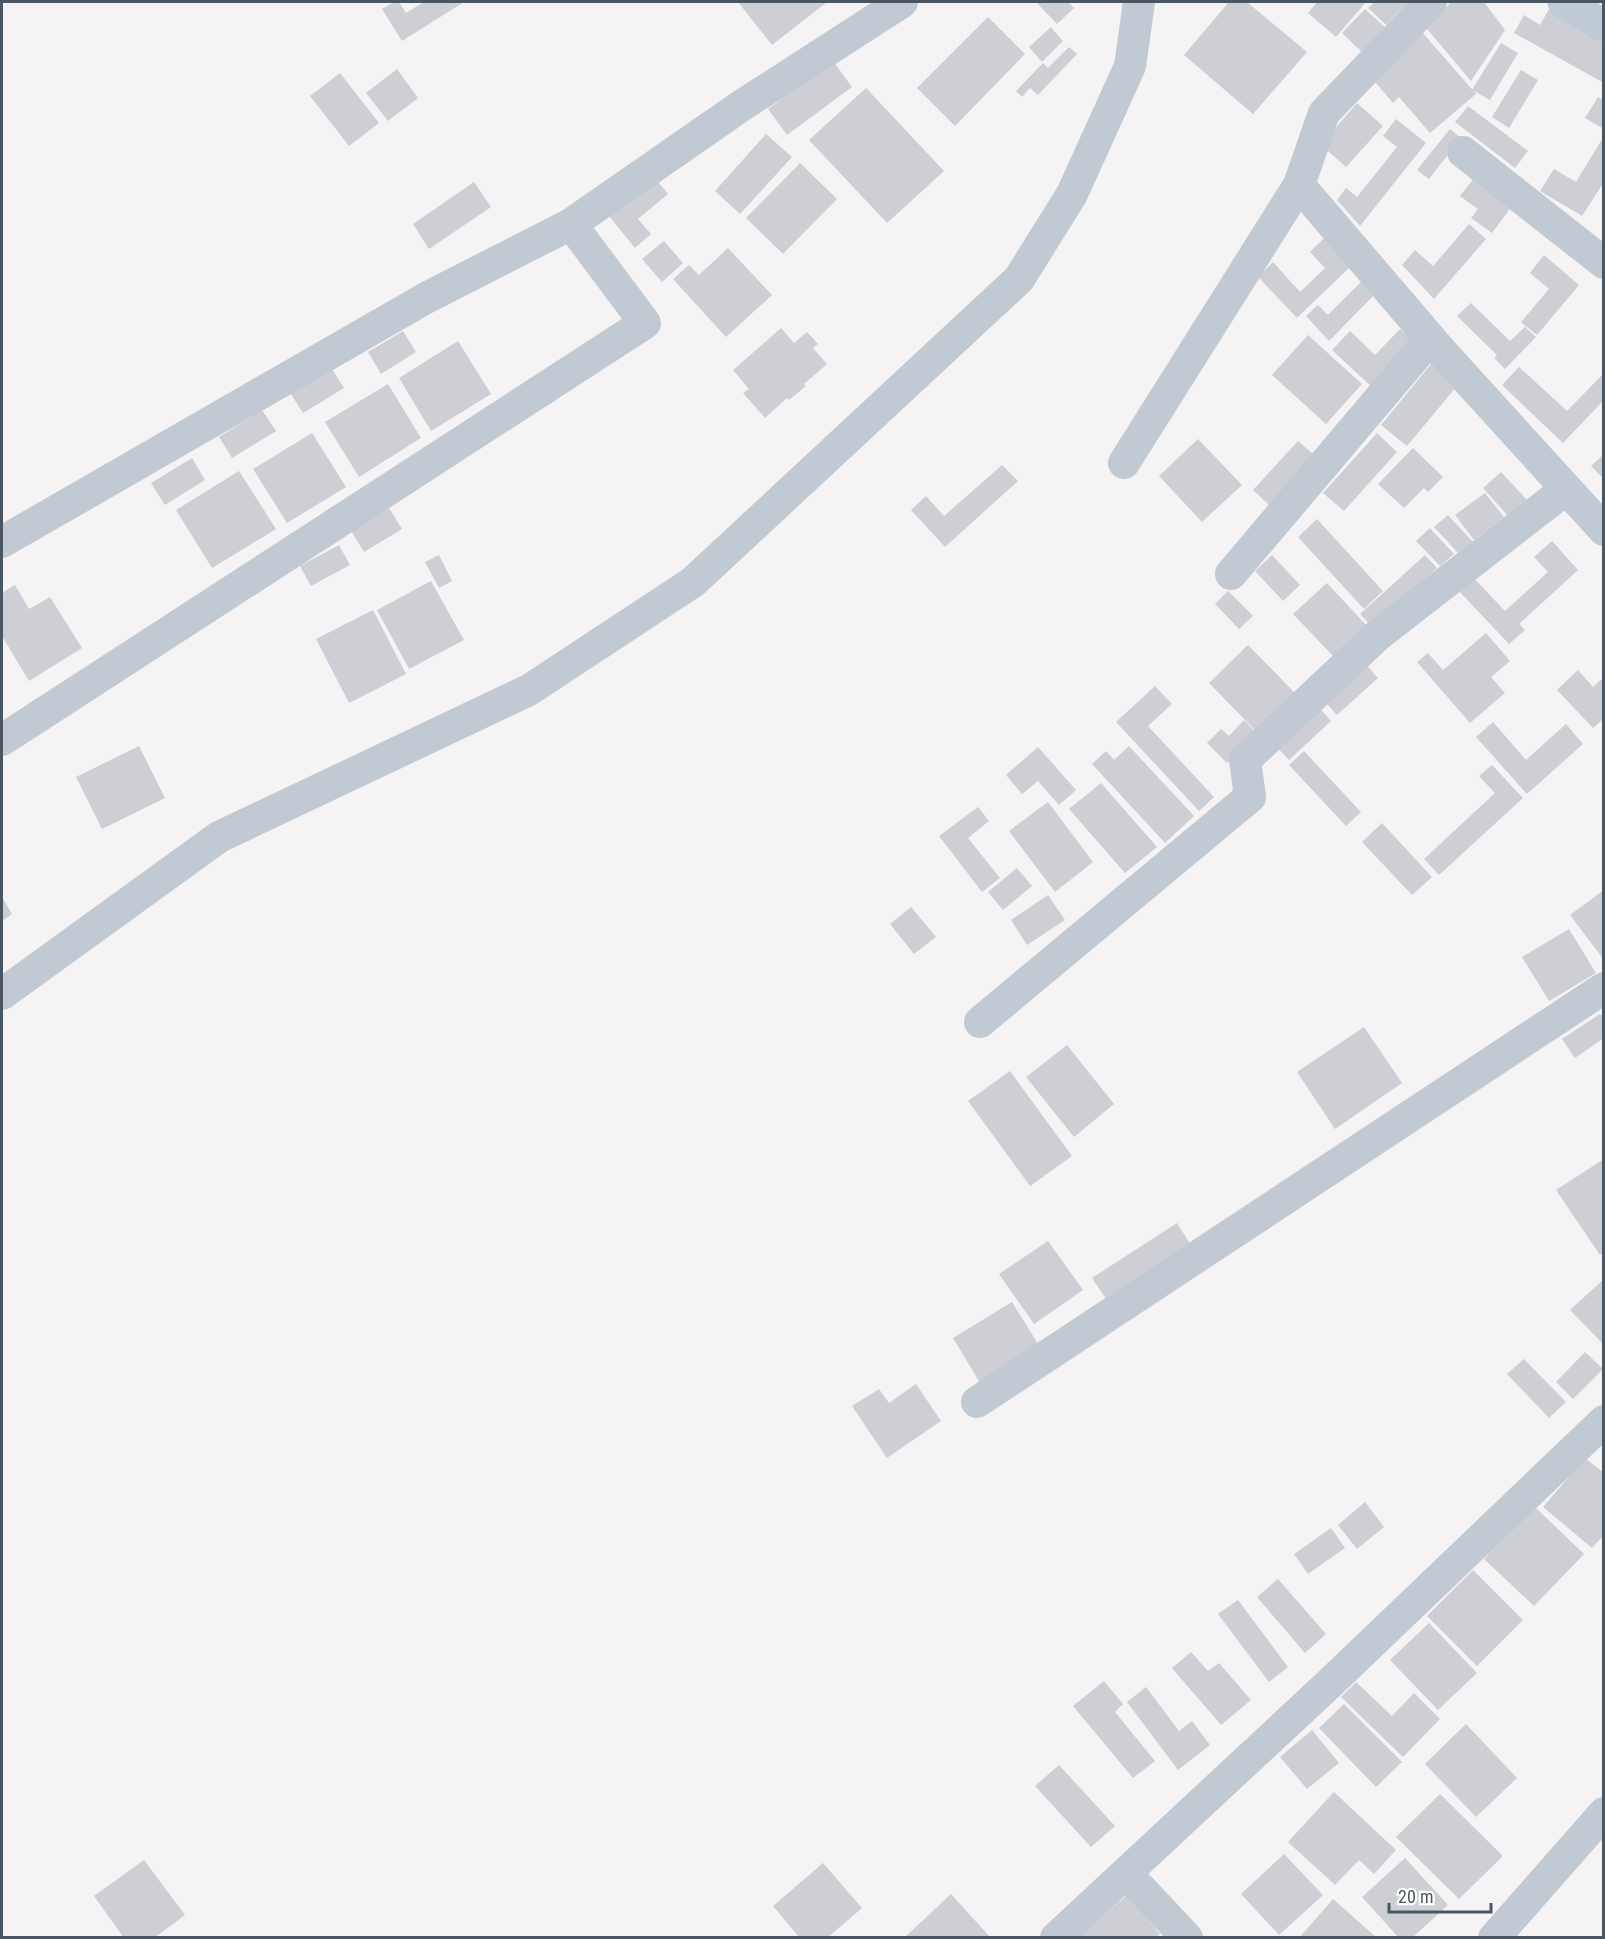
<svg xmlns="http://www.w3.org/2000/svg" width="1605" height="1939" font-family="'Roboto Condensed',sans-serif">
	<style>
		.building { fill: #cdcfd5 }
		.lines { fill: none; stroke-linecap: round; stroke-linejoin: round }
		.street { stroke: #c1cad2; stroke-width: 32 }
		.secondary { stroke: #c1cbd6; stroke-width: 33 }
	</style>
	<rect width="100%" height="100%" fill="#f5f3f3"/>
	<!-- building -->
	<path class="building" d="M394,2h5l7,11 18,-11h40l-62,39 -20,-32z
		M738,2h89l-55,43z
		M1036,2h32l6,6 -17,16z
		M1229,2h18l60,50 -54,62 -69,-59z
		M1317,2h49l-30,35 -28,-24z
		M1375,2h34l-23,23 -18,-17z
		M1451,2h33l21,28 -34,51 -44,-52z
		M1552,4l52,29v50l-90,-50 10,-18 16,10z
		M1365,9l22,20 -23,25 -22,-21z
		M988,17l37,37 -70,72 -38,-38z
		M1051,27l12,14 -21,21 -13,-15z
		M1422,32l54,62 -46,39 -31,-36 -6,6 -23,-27z
		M1501,43l17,10 -28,47 -18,-10z
		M1069,47l8,7 -39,41 -8,-7 -8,9 -6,-6 27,-28 5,5z
		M833,61l19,26 -65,48 -19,-26z
		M397,69l21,29 -30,23 -22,-28z
		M1521,70l17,10 -29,48 -17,-11z
		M340,73l39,50 -30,23 -39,-50z
		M866,88l78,83 -57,52 -78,-83z
		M1598,97l6,4v28l-19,-11z
		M1357,103l26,23 -37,41 -25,-22z
		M1468,106l60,45 -13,17 -60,-46z
		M1396,119l30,24 -66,83 -23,-26 9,-12 11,9 40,-50 -14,-11z
		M1450,129l11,9 -32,41 -12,-9z
		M766,134l26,23 -52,57 -25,-23z
		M1604,136v46l-22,34 -42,-25 14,-22 22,13z
		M800,163l37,36 -54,55 -37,-36z
		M655,178l13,16 -30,25 13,15 -16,14 -26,-32z
		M1474,178l38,28 -20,27 -21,-15 7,-9 -18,-13z
		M474,182l17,25 -62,42 -16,-25z
		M1469,224l17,15 -52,60 -32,-34 13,-15 18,16z
		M1324,238l27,28 -54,52 -39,-41 15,-15 27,30 25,-24 -15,-16z
		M664,241l19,22 -21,19 -20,-23z
		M728,248l44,47 -46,42 -53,-58 16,-14 10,10z
		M1544,255l35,30 -42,50 -16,-13 28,-33 -19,-16z
		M1365,278l13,13 -49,50 -23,-25 12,-11 10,10z
		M1471,303l39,38 15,-14 11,10 -31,32 -11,-11 3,-3 -40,-39z
		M781,328l13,15 13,-11 11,12 -5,4 14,16 -23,20 2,2 -17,14 -2,-2 -22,20 -22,-25 6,-4 -16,-19z
		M1400,329l18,16 -43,45 -43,-40 18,-19 25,24z
		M403,331l13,21 -35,22 -13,-22z
		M1308,335l54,49 -36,40 -54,-49z
		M458,341l33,53 -60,37 -32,-53z
		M1431,364l26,22 -50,60 -26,-21z
		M330,366l14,22 -41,25 -14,-22z
		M1519,367l48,44 37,-38v27l-41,43 -61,-58z
		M388,384l33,54 -62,39 -34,-55z
		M262,410l14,21 -44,27 -13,-21z
		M312,433l34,54 -59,36 -34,-54z
		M1377,433l20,19 -53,59 -21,-18z
		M1198,439l44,46 -40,37 -43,-46z
		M1298,441l16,14 -45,50 -16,-15z
		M1413,448l30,29 -15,15 -4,-4 -20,20 -26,-24z
		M1604,454v25l-13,-13z
		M192,458l13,22 -40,25 -14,-22z
		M1002,465l16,16 -73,66 -34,-37 15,-14 18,20z
		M239,471l37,58 -64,39 -36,-58z
		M1501,472l28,30 -19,16 -27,-30z
		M1485,493l19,24 -30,23 -19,-25z
		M389,508l13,21 -38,23 -13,-21z
		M1448,515l25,27 -13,13 -26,-28z
		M1317,519l66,72 -19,18 -66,-72z
		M1430,528l24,26 -14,12 -24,-25z
		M1552,541l26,29 -59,54 6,6 -16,14 -53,-56 15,-13 34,36 43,-39 -14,-15z
		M339,545l11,20 -39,21 -11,-20z
		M439,555l13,26 -13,7 -14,-26z
		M1272,555l28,30 -17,16 -28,-30z
		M1425,555l12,13 -65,59 -12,-13z
		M431,581l33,59 -55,29 -32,-59z
		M1327,583l40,43 -33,31 -41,-43z
		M15,585l14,24 21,-12 32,51 -53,33 -27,-45v-43z
		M1228,591l25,25 -14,13 -24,-25z
		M373,610l33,64 -57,29 -33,-64z
		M1486,633l24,28 -19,16 14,16 -35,30 -53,-61 11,-9 15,17z
		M1248,645l47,48 -39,38 -47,-48z
		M1360,658l18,20 -41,37 -18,-20z
		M1578,670l15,17 11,-10v41l-11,10 -36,-38z
		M1155,686l17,18 -24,22 66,71 -15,14 -83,-89z
		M1315,703l16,18 -42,39 -17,-18z
		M1244,720l13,13 -30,30 -20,-20 14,-14 8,7z
		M1493,722l33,38 40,-36 17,20 -56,50 -51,-57z
		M139,746l26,52 -63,31 -26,-52z
		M1129,746l65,70 -29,27 -73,-79 14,-13 8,9z
		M1038,747l38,43 -17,15 -21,-24 -16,13 -16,-19z
		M1304,751l57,61 -15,14 -57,-61z
		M1492,765l31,33 -84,77 -15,-16 71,-66 -16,-17z
		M1101,783l56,64 -32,26 -56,-64z
		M1048,802l45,60 -38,30 -46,-61z
		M978,807l11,14 -21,17 32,40 -18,14 -43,-56z
		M1382,823l50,54 -20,18 -50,-53z
		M1017,868l15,18 -29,24 -15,-18z
		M1604,890v70l-34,-45z
		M1048,895l17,25 -38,25 -16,-25z
		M2,897l10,17 -10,7z
		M911,907l25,30 -22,17 -24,-30z
		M1569,929l27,44 -47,28 -27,-44z
		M1600,1014l4,4v20l-29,20 -13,-19z
		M1364,1027l38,56 -67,46 -38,-57z
		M1067,1045l47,59 -40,33 -48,-60z
		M1010,1071l62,85 -42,30 -62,-85z
		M1604,1159v93l-4,3 -44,-65z
		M1177,1223l17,27 -84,55 -18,-27z
		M1048,1241l35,49 -49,34 -35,-50z
		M1604,1279v66l-34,-35z
		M1012,1302l31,50 -60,36 -30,-50z
		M1585,1352l18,17 -30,30 -17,-17z
		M1524,1359l42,43 -17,16 -42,-44z
		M916,1384l25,37 -54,37 -35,-52 27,-17 10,14z
		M1585,1458l19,15v62l-12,13 -49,-41z
		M1365,1502l19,25 -27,22 -19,-24z
		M1534,1506l50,48 -50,52 -50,-47z
		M1331,1528l14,20 -37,26 -14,-20z
		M1473,1570l50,50 -46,46 -50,-50z
		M1278,1579l48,55 -21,19 -48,-56z
		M1238,1600l50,67 -19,15 -51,-68z
		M1429,1623l48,50 -39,37 -48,-50z
		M1191,1652l17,19 11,-8 32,37 -30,25 -49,-57z
		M1104,1681l19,23 -8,8 40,49 -22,17 -60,-72z
		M1356,1682l36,34 22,-23 26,26 -37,38 -62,-60z
		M1146,1687l33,44 13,-10 18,24 -32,25 -51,-68z
		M1344,1704l58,58 -26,25 -57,-59z
		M1466,1724l51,54 -41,39 -51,-53z
		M1312,1730l27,33 -32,26 -27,-32z
		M1059,1765l56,61 -24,21 -56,-61z
		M1334,1792l62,58 -22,24 -15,-14 -24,25 -47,-43z
		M1440,1794l63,62 -44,43 -63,-62z
		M1284,1854l39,41 -44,40 -38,-41z
		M1405,1858l43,47 -36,33h-13l-37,-41z
		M144,1860l41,55 -31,23h-30l-30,-42z
		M823,1863l39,45 -35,30h-27l-27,-32z
		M951,1894l40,44h-87z
		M1127,1895l33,39 -4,4h-79z
		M1333,1899l44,39h-78z"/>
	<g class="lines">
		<!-- street -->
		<path class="street" d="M1463,152l141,111
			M1299,185l142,166 163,179
			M1124,463l175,-278 25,-72 107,-111
			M2,542l424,-244 145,-74 170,-118 161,-104
			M1231,574l199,-235
			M2,740l643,-417 -74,-99
			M2,994l217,-157 310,-147 164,-108 326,-303 53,-85 58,-128 9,-64
			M980,1022l270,-225 -5,-37 133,-125 187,-145
			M977,1402l627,-414
			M1125,1875l15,13 47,50
			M1056,1938l273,-254 275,-263
			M1494,1938l110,-125"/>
		<!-- secondary -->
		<path class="secondary" d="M1564,2l40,24"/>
	</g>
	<!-- border -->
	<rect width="1605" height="1939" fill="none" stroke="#4a5661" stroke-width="6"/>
	<!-- scale -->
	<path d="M1389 1903v9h102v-9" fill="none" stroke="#4a5661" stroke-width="3"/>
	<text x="1398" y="1903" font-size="18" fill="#4a5661" stroke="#ffffff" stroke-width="4.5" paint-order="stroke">20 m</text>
</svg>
